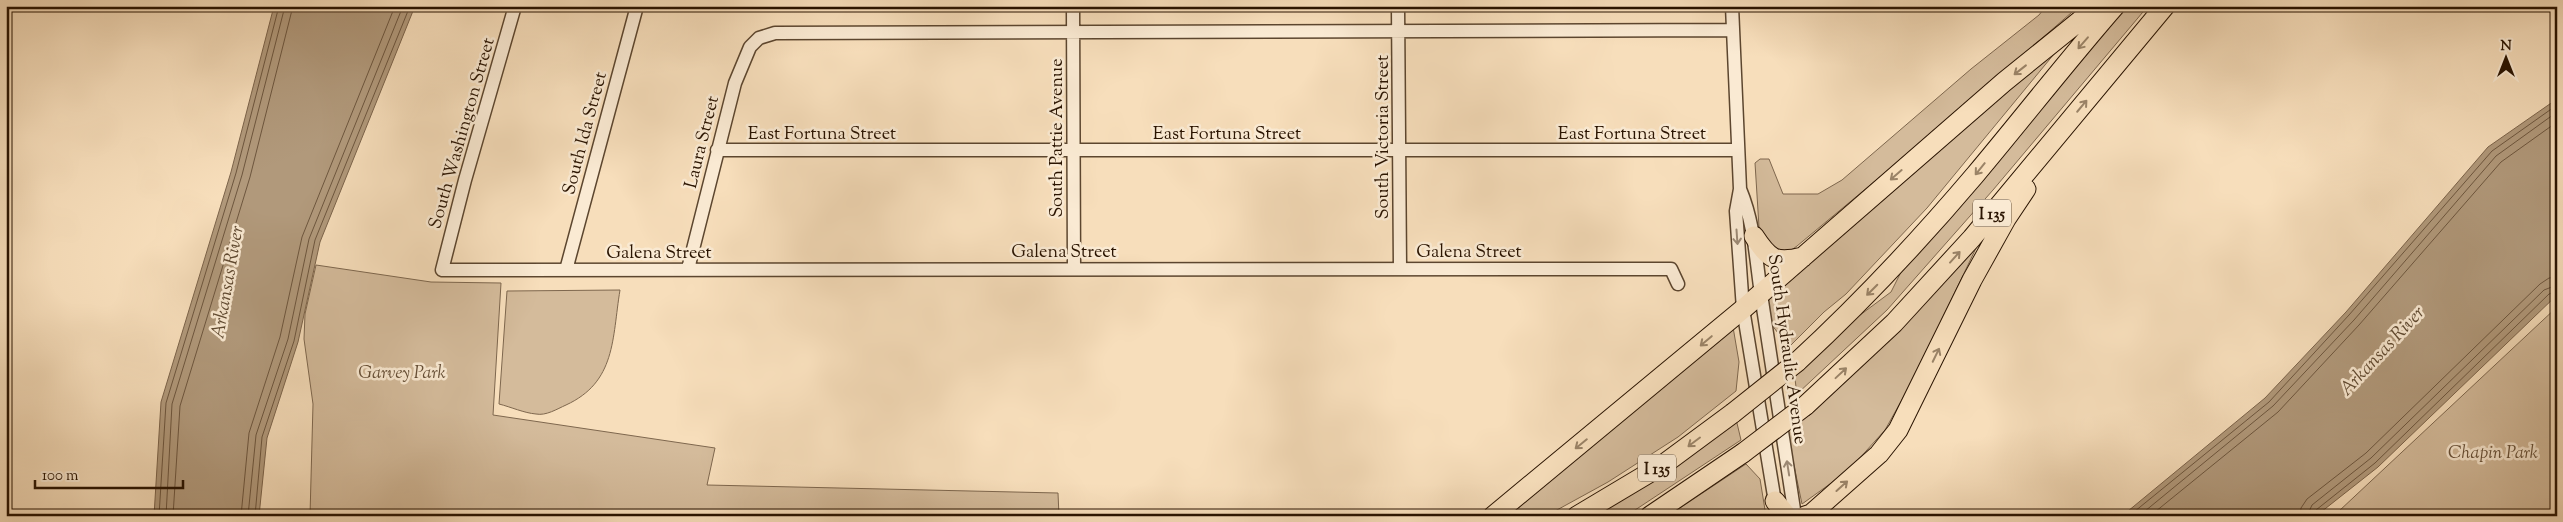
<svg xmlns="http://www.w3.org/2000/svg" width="2563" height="522" font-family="'Sorts Mill Goudy',serif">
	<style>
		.green { fill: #d4bb9b; stroke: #7e674e }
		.water { fill: #b1997b; stroke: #7b634a }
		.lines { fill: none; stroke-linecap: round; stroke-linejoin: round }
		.shore { stroke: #6d563e; stroke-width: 1 }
		.minor-casing { stroke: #5c462f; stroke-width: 15 }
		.highway-casing { stroke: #291300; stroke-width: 21 }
		.minor { stroke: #faead3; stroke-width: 12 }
		.highway { stroke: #f7debb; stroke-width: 19 }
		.highway-bridge-casing { stroke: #291300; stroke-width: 21; stroke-linecap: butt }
		.highway-bridge { stroke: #f7debb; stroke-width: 19 }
		.oneway { stroke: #9a8367 }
		.oneway2 { stroke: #9c8974 }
		.labels { text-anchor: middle; stroke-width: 5; stroke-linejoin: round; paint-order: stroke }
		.shield { fill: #faead3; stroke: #68543f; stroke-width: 1 }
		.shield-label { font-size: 16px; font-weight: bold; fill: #291300 }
		.street-label { font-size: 18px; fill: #291300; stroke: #faead3 }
		.park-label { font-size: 18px; font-style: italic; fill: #654e36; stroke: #faead3 }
		.water-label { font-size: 19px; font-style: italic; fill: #5f4931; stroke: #faead3 }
	</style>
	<rect width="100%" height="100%" fill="#f7debb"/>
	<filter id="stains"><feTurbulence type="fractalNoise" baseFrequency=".004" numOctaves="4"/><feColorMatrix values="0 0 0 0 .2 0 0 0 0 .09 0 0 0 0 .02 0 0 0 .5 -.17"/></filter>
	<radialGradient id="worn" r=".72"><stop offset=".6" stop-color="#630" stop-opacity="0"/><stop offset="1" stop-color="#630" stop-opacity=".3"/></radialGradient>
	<!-- green -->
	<path class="green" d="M2046,6h33l-133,116 -149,124 -7,5h-11l-13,-8 -7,-16 -4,-64 5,-4h9l14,35h35l24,-14 129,-111 68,-54z
		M2122,6h26l-155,184 -106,120 -90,84 -3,-22 58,-51 39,-29 15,-30z
		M2059,48l-132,160 -81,86 -22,18 -35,35 -18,-23 -5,-28z
		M1978,244l-65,136 -28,50 -37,41 -46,33 -15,-72 78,-71z
		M316,265l115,17 70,1 -8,132 222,33 -8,37 351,8 1,23h-749l3,-112 -9,-65 1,-25z
		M620,290c-8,49 -4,92 -54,115 -9,4 -20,11 -30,9 -12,-1 -25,-7 -37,-10l8,-113z
		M2557,307v209h-224l6,-5z
		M1733,327l6,35 -3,29 -58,46 -70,45 -62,34h-46z
		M1736,419l5,21 -115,76h-39z
		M1746,464l14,15 6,37h-98z"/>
	<!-- water -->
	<path class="water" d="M274,6h141l-95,236 -22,100 -31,96 -8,78h-105l7,-114 70,-230z
		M2557,99v196l-179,172 -62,49h-194l143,-118 81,-86 142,-165z"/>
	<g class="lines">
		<!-- shore -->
		<path class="shore" d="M159,516l7,-113 70,-230 43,-167
			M166,516l6,-112 70,-229 43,-169
			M173,516l7,-110 70,-229 43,-171
			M241,516l8,-83 31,-96 22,-100 93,-231
			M248,516l8,-81 32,-96 21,-100 94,-233
			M255,516l7,-79 32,-96 21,-101 95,-234
			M2129,516l140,-114 80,-87 143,-164 65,-46
			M2139,516l134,-110 81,-86 142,-164 61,-44
			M2150,516l128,-104 81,-87 142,-163 56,-40
			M2300,516l1,-8 6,-9 59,-46 174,-169 9,-6 8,-1
			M2307,516l5,-11 59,-47 173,-168 13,-5
			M2314,516l2,-6 59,-47 174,-169 8,-3"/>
		<!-- minor casing -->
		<g class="minor-casing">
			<path id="minor" d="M515,6l-50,174 -23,90 1229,-1 7,15
				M1073,6l1,263
				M1398,6l2,262
				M1732,6l8,183 -4,22 7,98 33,199
				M717,150h1021
				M1740,189c15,36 16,73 22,112 11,71 22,143 33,215
				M688,269l47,-186 15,-36 9,-9 16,-5 957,-3
				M566,270l71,-264"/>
		</g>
		<!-- highway casing -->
		<g class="highway-casing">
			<path id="highway" d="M1754,236c15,23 21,28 49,21
				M1797,362c64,-59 122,-121 178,-187 47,-56 92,-114 140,-169
				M1805,406l89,-83 78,-85 193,-232
				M1775,501l12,15
				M1493,516l250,-207 261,-227 94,-76
				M1577,516l87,-52 69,-51
				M1650,516l93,-63
				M1805,516l6,-2 68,-60 19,-24 74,-150 34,-61 20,-30"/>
		</g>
		<!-- minor -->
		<use href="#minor" class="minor"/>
		<!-- highway -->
		<use href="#highway" class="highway"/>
		<!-- highway-bridge casing -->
		<g class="highway-bridge-casing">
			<path id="highway-bridge" d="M1733,413l64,-51
				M1743,453l62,-47"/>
		</g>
		<!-- highway-bridge -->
		<use href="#highway-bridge" class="highway-bridge"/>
	</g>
	<!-- one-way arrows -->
	<defs><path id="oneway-shaft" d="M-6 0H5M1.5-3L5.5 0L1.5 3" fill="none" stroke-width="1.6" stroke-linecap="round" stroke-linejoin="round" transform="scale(1.25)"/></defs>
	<g class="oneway">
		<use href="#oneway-shaft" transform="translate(2083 43) rotate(131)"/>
		<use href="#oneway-shaft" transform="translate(2020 70) rotate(142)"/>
		<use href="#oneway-shaft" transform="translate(2082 106) rotate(-50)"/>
		<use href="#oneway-shaft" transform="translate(1980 169) rotate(129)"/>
		<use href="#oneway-shaft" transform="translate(1896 175) rotate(139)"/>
		<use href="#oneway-shaft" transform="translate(1955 257) rotate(-48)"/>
		<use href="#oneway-shaft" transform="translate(1872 290) rotate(135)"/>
		<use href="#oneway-shaft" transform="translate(1706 341) rotate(140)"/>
		<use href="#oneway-shaft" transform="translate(1936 355) rotate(-64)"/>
		<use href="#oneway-shaft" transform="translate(1841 373) rotate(-43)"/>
		<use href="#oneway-shaft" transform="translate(1694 442) rotate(143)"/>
		<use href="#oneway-shaft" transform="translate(1581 444) rotate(141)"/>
		<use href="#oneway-shaft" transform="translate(1842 486) rotate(-42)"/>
	</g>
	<g class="oneway2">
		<use href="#oneway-shaft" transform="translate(1737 237) rotate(86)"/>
		<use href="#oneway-shaft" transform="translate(1788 468) rotate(-99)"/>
	</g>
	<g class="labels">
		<!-- shield labels -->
		<g class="shield">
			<rect x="1973" y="199.5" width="38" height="27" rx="4"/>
			<rect x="1638" y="454.5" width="38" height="27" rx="4"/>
		</g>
		<g class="shield-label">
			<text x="1992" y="219">I 135</text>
			<text x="1657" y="474">I 135</text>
		</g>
		<!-- street labels -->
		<g class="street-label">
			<text transform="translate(461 133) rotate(-74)" y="6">South Washington Street</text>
			<text transform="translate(584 133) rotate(-75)" y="6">South Ida Street</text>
			<text x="822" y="139">East Fortuna Street</text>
			<text x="1227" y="139">East Fortuna Street</text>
			<text x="1632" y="139">East Fortuna Street</text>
			<text transform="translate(1382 137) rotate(-90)" y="6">South Victoria Street</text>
			<text transform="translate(1056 138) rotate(-90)" y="6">South Pattie Avenue</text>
			<text transform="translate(701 142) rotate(-76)" y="6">Laura Street</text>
			<text x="1064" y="257">Galena Street</text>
			<text x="1469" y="257">Galena Street</text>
			<text x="659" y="258">Galena Street</text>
			<text transform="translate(1788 349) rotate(82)" y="6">South Hydraulic Avenue</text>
		</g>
		<!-- park labels -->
		<g class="park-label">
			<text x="402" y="378">Garvey Park</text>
			<text x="2493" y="458">Chapin Park</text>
		</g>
		<!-- water labels -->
		<g class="water-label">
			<text transform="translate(226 282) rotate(-80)" y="7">Arkansas River</text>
			<text transform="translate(2381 350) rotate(-47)" y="7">Arkansas River</text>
		</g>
	</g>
	<!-- margin -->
	<rect width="2563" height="522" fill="none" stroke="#f7debb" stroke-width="25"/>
	<rect x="8" y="8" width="2548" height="507" fill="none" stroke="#291300" stroke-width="2.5"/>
	<rect x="12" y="12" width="2538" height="497" fill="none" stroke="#291300"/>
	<!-- north arrow -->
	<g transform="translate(2506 58)" stroke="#faead3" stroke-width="4" paint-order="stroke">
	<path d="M0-4L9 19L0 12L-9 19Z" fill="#291300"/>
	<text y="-8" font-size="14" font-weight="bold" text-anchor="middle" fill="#291300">N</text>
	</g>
	<!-- scale -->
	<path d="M35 480v8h148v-8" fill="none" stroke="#291300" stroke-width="2.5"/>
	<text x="42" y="480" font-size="15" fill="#291300" stroke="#faead3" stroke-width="4" paint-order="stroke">100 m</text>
	<rect width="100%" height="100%" filter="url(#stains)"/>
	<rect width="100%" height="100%" fill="url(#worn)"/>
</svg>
